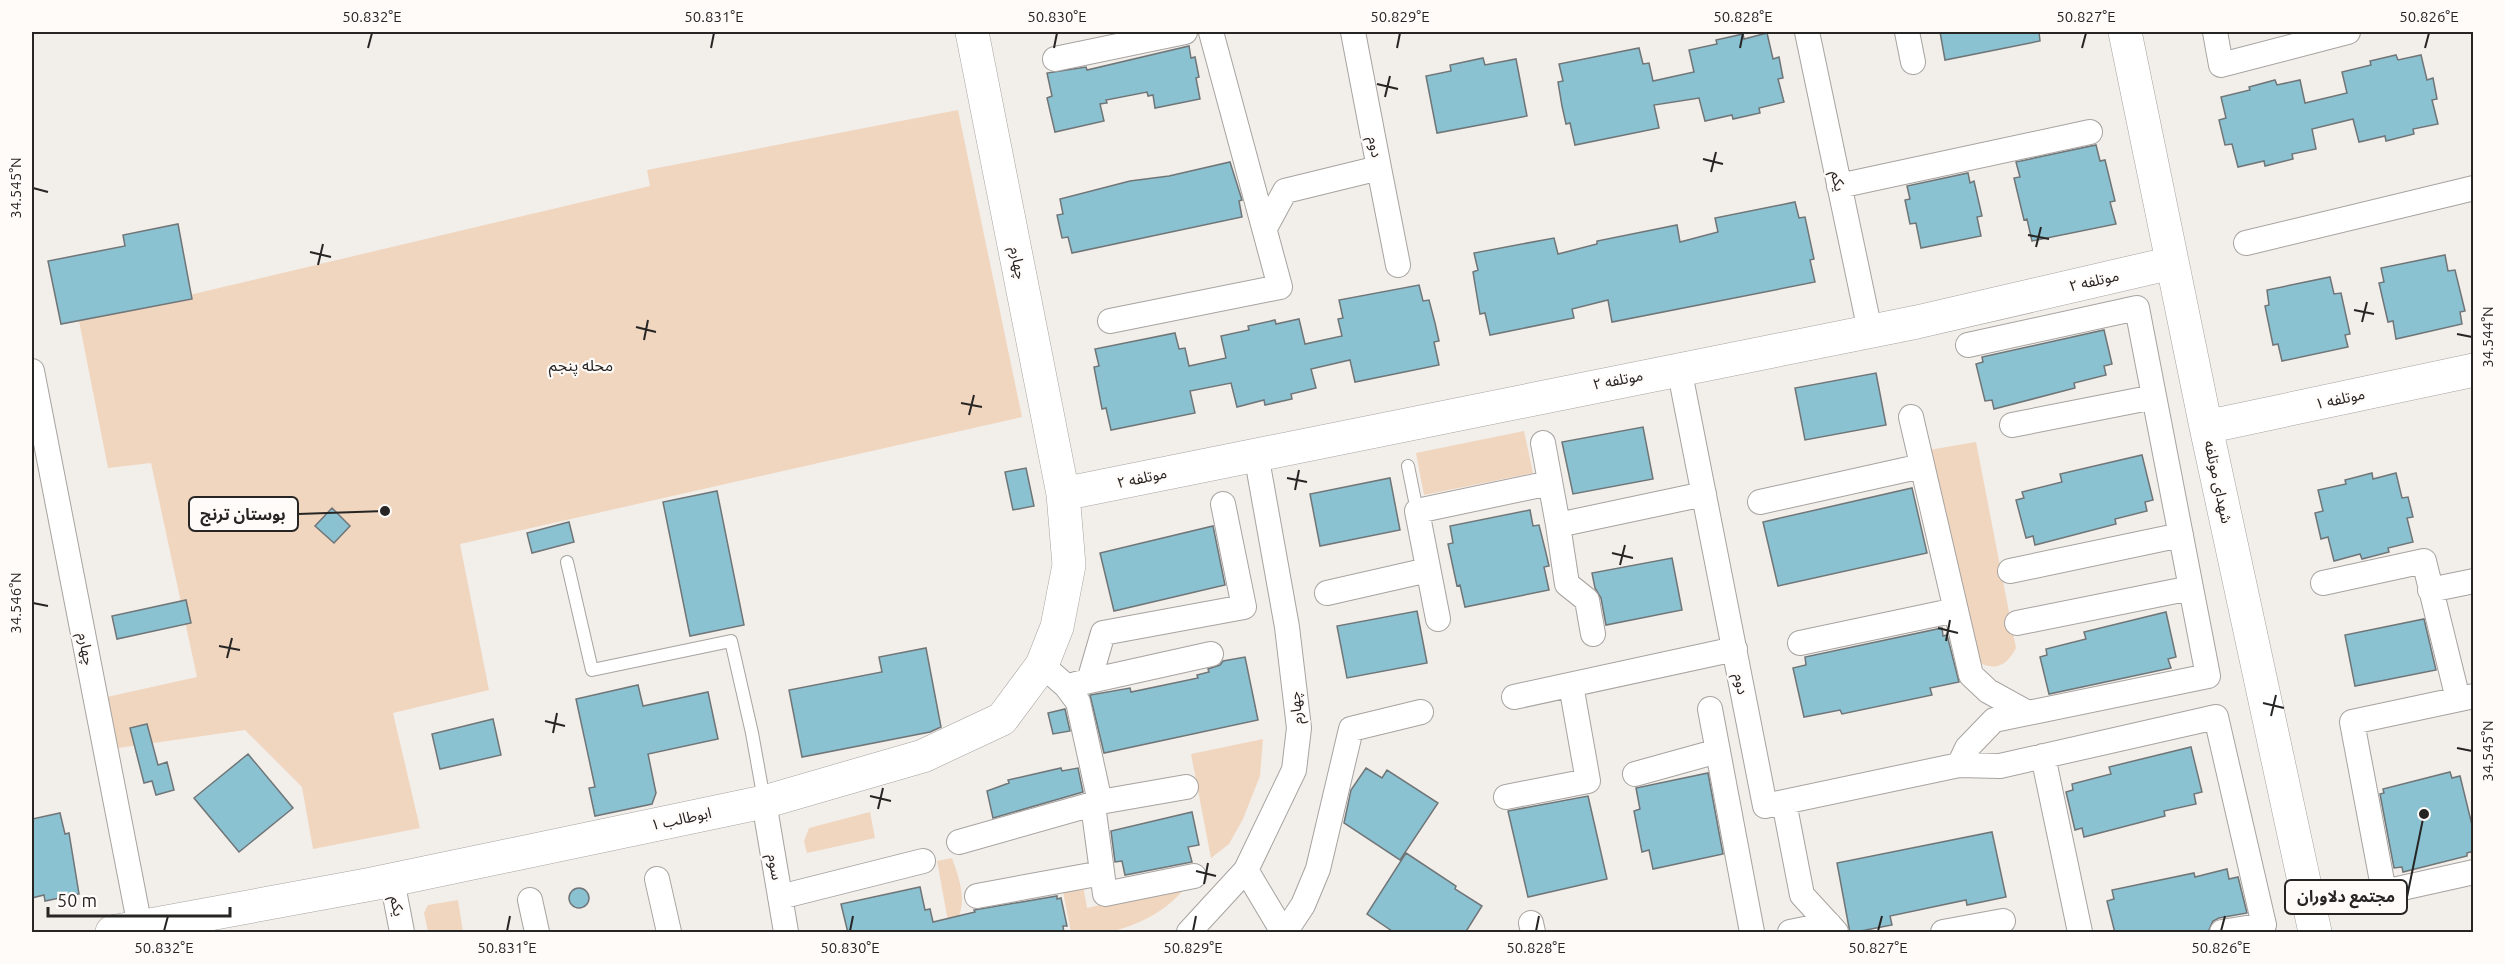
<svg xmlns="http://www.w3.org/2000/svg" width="2505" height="964" font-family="Ubuntu,'Noto Sans Arabic',sans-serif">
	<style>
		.green { fill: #f0d6bf }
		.building { fill: #8ac2d2; stroke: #707577; stroke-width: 1.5 }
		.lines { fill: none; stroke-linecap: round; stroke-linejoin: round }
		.lane-casing { stroke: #a7a3a0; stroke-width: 14 }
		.street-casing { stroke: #a7a3a0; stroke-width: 26 }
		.secondary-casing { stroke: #a7a3a0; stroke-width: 34 }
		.lane { stroke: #fff; stroke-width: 12 }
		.street { stroke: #fff; stroke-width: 24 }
		.secondary { stroke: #fff; stroke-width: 33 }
		.ticks { fill: none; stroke: #262523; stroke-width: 2 }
		.labels { text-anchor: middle; stroke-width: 4.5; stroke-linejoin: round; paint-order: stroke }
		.street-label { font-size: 15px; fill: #262523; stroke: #fffbf8 }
		.neighbourhood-label { font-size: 16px; fill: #262523; stroke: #fffbf8 }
		.leader { fill: none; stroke: #262523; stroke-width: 2 }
		.callout-dot { fill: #262523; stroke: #fffbf8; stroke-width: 2 }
		.callout { fill: #fffbf8; stroke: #262523; stroke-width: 2 }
		.callout-label { font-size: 16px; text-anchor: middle; font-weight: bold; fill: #262523 }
		.neatline { fill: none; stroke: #262523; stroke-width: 2 }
		.ticks-label { font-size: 15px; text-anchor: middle; fill: #262523 }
	</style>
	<rect width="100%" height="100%" fill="#f2eeea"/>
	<!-- green -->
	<path class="green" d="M958,110l64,307 -562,127 29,146 -96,23 27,115 -107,21 -11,-62 -57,-57 -127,18 -11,-51 90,-20 -46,-214 -43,5 -29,-147 571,-135 -3,-16z
		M1524,431l9,42 -109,22 -8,-42z
		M1976,442l40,206c-10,19 -22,24 -41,12l-46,-210z
		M1263,739l-3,37 -17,43 -14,25 -18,14 -20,-104z
		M870,812l5,26 -68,15 -3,-12 5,-13z
		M952,858c10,28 17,49 -2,74l-13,-71z
		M1082,880l5,28 101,-24c-19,26 -48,41 -79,48 -12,3 -26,0 -38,0l-9,-46z
		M458,900l5,32h-35l-4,-19 4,-8z"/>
	<!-- building -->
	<path class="building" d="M1940,32h99l1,9 -95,19z
		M1767,33l6,26 6,-2 4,21 -5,1 6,23 -25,6 1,5 -27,6 -1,-4 -27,6 -6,-23 -45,7 5,23 -84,17 -5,-22 -4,1 -4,-18 -4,-24 5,-1 -4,-17 80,-16 4,16 6,-1 4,18 41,-9 -5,-22 28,-6 -1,-4 27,-6 1,5z
		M1189,46l2,12 4,-1 4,20 -3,1 4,21 -45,9 -2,-13 -5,1 -1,-4 -41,8 1,3 -7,1 4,17 -49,11 -8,-34 5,-2 -5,-23 39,-6 1,3z
		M2396,55l2,5 23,-5 6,25 6,-2 4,21 -5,1 6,24 -25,5 1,5 -28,7 -1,-5 -26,6 -6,-23 -41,10 4,20 -24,5 1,5 -28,7 -1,-5 -26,6 -6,-23 -7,1 -6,-25 7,-2 -5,-21 29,-7 -1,-3 26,-7 2,5 23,-5 5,23 42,-10 -5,-21 29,-7 -1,-4z
		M1483,58l2,7 31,-6 11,57 -90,17 -11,-57 25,-5 -1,-6z
		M2096,145l4,16 5,-1 10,41 -5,1 6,22 -84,17 -5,-22 -3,1 -10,-42 6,-1 -4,-15z
		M1230,162l12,38 -3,1 3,16 -170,36 -4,-16 -6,1 -5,-23 6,-1 -3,-15 70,-18 39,-5z
		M1968,173l2,10 4,-2 8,35 -5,1 4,19 -60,12 -5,-25 -6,1 -5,-24 5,-1 -3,-13z
		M1795,202l4,16 6,-1 9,42 -4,1 5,22 -203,40 -4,-22 -36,9 2,9 -84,17 -5,-22 -5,1 -7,-42 5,-2 -4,-17 80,-15 4,16 39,-10v-3l80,-16 3,17 38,-10 -3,-14z
		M178,224l14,75 -131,25 -13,-63 77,-15 -2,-11z
		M2445,255l3,16 7,-1 10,41 -5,1 2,12 -66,15 -3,-18 -5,1 -9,-39 5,-1 -3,-14z
		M2330,277l4,17 7,-1 9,41 -5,1 3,12 -66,14 -4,-17 -5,1 -8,-39 4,-1 -2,-15z
		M1419,285l4,16 6,-1 6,23 4,18 -5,1 5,23 -84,17 -5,-22 -39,9 5,19 -25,6 1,5 -27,6 -1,-5 -27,7 -6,-24 -41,8 5,22 -84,17 -5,-22 -4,1 -8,-42 5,-1 -4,-17 80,-16 4,16 6,-1 4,18 37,-8 -5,-22 28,-6 -1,-4 27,-6 1,4 23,-5 6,25 37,-8 -4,-17 5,-1 -4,-18z
		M2104,330l8,34 -8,2 2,9 -32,8 1,5 -81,21 -2,-9 -7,1 -9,-37 7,-2 -1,-5z
		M1876,373l10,52 -81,15 -10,-52z
		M1643,427l10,52 -80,15 -11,-52z
		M2142,455l11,45 -8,2 2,9 -32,8 1,5 -81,21 -2,-9 -7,2 -10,-38 8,-2 -2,-6 40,-10 -2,-8z
		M1026,468l8,38 -21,4 -8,-38z
		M2372,473l1,6 23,-6 6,25 6,-1 5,20 -6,1 6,24 -25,6 1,4 -27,7 -2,-5 -26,7 -6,-24 -7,2 -6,-26 8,-2 -5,-21 28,-6 -1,-4z
		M1390,478l10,52 -80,16 -10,-52z
		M1912,488l15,65 -149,33 -15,-64z
		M717,491l27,134 -54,11 -27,-134z
		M332,508l18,18 -16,17 -19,-17z
		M1530,510l3,16 6,-1 6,24 4,17 -5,1 5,23 -84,17 -5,-22 -3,1 -9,-42 5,-1 -3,-17z
		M569,522l5,20 -42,11 -5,-20z
		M1213,526l12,59 -111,26 -14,-58z
		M1672,558l10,52 -76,15 -5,-27 -6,-10 -3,-15z
		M186,600l5,23 -74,16 -5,-23z
		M1417,611l10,52 -80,15 -10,-52z
		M2166,612l10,45 -8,2 3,9 -122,26 -9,-37 7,-2 -1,-6 40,-10 -2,-7z
		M2424,619l12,51 -81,16 -10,-51z
		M1942,628l1,8 4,-1 12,47 -29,6 2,7 -90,19 -2,-4 -36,7 -11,-49 13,-3 -1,-8z
		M926,648l15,79 -11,5 -128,25 -13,-67 93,-18 -3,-15z
		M1245,657l13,63 -154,33 -14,-58 40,-7 1,4 67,-14 -1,-3 12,-3 -1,-3 12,-4 3,-4z
		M638,685l5,21 65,-14 10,47 -70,15 8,39 -4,11 -57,12 -6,-28 6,-1 -19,-88z
		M1065,709l5,22 -17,3 -5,-21z
		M493,719l8,36 -61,14 -8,-35z
		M147,724l11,41 9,-3 7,28 -18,5 -4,-14 -8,2 -14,-55z
		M2191,747l11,45 -8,2 2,10 -32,7 1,5 -81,21 -2,-9 -7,2 -9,-38 7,-2 -1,-6 39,-10 -2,-7z
		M248,754l45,54 -54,44 -45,-54z
		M1061,768l1,3 16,-3 5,24 -90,26 -6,-27 22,-8 -1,-3z
		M1366,768l16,10 5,-8 51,33 -38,57 -56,-37 7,-33z
		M2450,772l2,6 8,-2 14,57v18l-7,2v3l-64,16 -1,-5 -8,1 -14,-74 4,-1 -1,-4z
		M1708,773l15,81 -70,15 -4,-19 -7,2 -8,-41 6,-2 -4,-21z
		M1588,796l19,83 -79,18 -20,-86z
		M1192,812l7,33 -11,2 4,15 -67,13 -3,-14 -7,1 -4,-31z
		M60,813l5,21 4,-1 10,61 -34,7 -1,-6 -12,3v-79z
		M1992,832l14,65 -39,8 -1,-5 -76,16 2,9 -42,8 -13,-70z
		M1406,853l50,33 -1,3 27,17 -17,27h-70l-28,-19z
		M2227,869l2,10 9,-2 9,36 -28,5 -6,3 -5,11 -3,1h-90l-8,-32 7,-2 -2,-9 82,-17 1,4z
		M920,887l5,23 5,-1 3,13 42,-10 -1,-2 83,-14v3l4,-1 6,28h-4l1,7h-216l-7,-29z
		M569 898a10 10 0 1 1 20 0a10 10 0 1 1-20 0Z"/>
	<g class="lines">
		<!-- lane casing -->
		<g class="lane-casing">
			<path id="lane" d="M1408,466l9,45
				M567,562l25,108 139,-29 21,92 12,67"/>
		</g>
		<!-- street casing -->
		<g class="street-casing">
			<path id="street" d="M1807,32l63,299
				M1907,32l6,30
				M2215,32l6,33 127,-33
				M1055,59l130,-27
				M1379,168l19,97
				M1839,186l251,-54
				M1265,228l20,-37 94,-23 -26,-136
				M2246,243l228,-55
				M1110,321l170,-34 -69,-255
				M1679,368l86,438 194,-41 41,1 216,-49 48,208 -42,7
				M32,371l109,561
				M1911,417l60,258 17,16 40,22
				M2012,425l142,-28
				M1543,443l15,82
				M1760,502l162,-36
				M2010,571l171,-36
				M2323,583l101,-22 34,138
				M2430,590l44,-9
				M1327,593l101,-23
				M1438,619l-21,-108 133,-28
				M2017,623l174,-35
				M1593,634l-6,-34 -20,-16 -9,-59 146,-31
				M1800,643l156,-33
				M1042,665l24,21 12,16 22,100 86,-15
				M1089,681l14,-48 141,-26 -21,-103
				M1076,684l135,-30
				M2474,696l-122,26 32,170 90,-20
				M1514,697l221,-48
				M1710,709l42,223
				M2043,756l37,176
				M1959,765l8,-17 27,-28 214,-44 -71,-368 -169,37
				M1635,774l83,-23
				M1506,797l82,-16 -17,-96
				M764,802l22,130
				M1784,802l18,93 34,37
				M1093,805l12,89 89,-18
				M959,842l141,-40
				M1246,870l37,62
				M657,879l12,53
				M392,880l10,52
				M977,896l125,-23
				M780,897l143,-36
				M530,900l7,32
				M1531,923l2,9
				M1189,932l57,-62 48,-100 5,-42 -12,-101 -31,-173
				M1285,932l18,-27 15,-36 33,-140 70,-17
				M1790,932l39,-8
				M1943,932l60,-11"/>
		</g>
		<!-- secondary casing -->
		<g class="secondary-casing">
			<path id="secondary" d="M2125,32l81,395 109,505
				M2206,427l268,-57
				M1063,494l854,-172 255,-59
				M112,932l260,-48 392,-82 159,-46 79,-37 40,-54 15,-38 12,-62 -6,-71 -91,-462"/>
		</g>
		<!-- lane -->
		<use href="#lane" class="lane"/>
		<!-- street -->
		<use href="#street" class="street"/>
		<!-- secondary -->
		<use href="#secondary" class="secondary"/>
	</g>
	<!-- ticks -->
	<path class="ticks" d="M368,48l4,-15M711,48l3,-15M1054,48l3,-15M1397,48l3,-15M1740,48l3,-15M2082,48l4,-15M2425,48l4,-15M1377,84l21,5M1385,97l5,-21M1703,159l20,5M1711,172l5,-20M33,188l15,4M2028,235l21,4M2036,247l5,-20M310,252l21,5M318,265l5,-21M2354,310l20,4M2362,322l5,-20M636,327l20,5M2457,334l15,3M644,340l4,-20M961,403l21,4M969,415l5,-20M1287,478l20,4M1295,490l4,-20M1612,553l21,5M1620,565l5,-20M33,603l15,3M1938,628l20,5M1946,641l4,-21M219,646l21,4M227,658l5,-20M2263,703l21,5M2271,716l5,-21M545,721l20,5M553,733l4,-20M2457,748l15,3M870,796l21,5M878,809l5,-21M1196,871l20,5M1204,884l4,-21M164,931l4,-15M507,931l3,-15M850,931l3,-15M1193,931l3,-15M1536,931l3,-15M1878,931l4,-15M2221,931l4,-15"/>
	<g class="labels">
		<!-- street labels -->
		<g class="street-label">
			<text transform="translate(1375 147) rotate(79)" y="5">دوم</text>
			<text transform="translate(1838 181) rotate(78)" y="5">یکم</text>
			<text transform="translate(1018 263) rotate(79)" y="5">چهارم</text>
			<text transform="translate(2094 281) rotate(-13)" y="5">موتلفه ۲</text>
			<text transform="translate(1618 380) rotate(-11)" y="5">موتلفه ۲</text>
			<text transform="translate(2340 399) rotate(-12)" y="5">موتلفه ۱</text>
			<text transform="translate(1142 478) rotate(-12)" y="5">موتلفه ۲</text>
			<text transform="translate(2218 482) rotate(78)" y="5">شهدای موتلفه</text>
			<text transform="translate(86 649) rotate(79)" y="5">چهارم</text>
			<text transform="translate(1741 684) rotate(79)" y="5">دوم</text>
			<text transform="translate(1296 708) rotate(-96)" y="5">چهارم</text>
			<text transform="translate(681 819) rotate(-12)" y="5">ابوطالب ۱</text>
			<text transform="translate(775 867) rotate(80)" y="5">سوم</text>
			<text transform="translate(397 906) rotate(79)" y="5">یکم</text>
		</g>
		<!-- neighbourhood labels -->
		<g class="neighbourhood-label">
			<text x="581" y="371">محله پنجم</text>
		</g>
	</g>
	<!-- callouts -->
	<path class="leader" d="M385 511L298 514M2424 814L2407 897"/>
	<g class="callout-dot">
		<circle cx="385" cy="511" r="6"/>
		<circle cx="2424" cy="814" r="6"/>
	</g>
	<g class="callout">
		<rect x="189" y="497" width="109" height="34" rx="6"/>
		<rect x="2285" y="880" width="122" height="34" rx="6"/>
	</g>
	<g class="callout-label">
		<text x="243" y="520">بوستان ترنج</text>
		<text x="2346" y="902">مجتمع دلاوران</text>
	</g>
	<!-- border -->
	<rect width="2505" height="964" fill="none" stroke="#fffbf8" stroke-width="66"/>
	<!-- scale -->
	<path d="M48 907v9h182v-9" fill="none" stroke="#262523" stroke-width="3"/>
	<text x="57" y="907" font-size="18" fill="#262523" stroke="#fffbf8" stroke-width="4.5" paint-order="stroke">50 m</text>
	<rect x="33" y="33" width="2439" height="898" class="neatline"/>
	<g class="ticks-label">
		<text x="372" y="22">50.832°E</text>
		<text x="714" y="22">50.831°E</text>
		<text x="1057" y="22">50.830°E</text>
		<text x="1400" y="22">50.829°E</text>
		<text x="1743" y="22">50.828°E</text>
		<text x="2086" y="22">50.827°E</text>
		<text x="2429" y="22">50.826°E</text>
		<text transform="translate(16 188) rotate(-90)" y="5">34.545°N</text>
		<text transform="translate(2488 337) rotate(-90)" y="5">34.544°N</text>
		<text transform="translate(16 603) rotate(-90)" y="5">34.546°N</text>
		<text transform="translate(2488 751) rotate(-90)" y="5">34.545°N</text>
		<text x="164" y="953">50.832°E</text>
		<text x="507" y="953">50.831°E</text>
		<text x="850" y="953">50.830°E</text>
		<text x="1193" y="953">50.829°E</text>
		<text x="1536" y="953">50.828°E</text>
		<text x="1878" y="953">50.827°E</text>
		<text x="2221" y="953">50.826°E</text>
	</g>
</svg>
